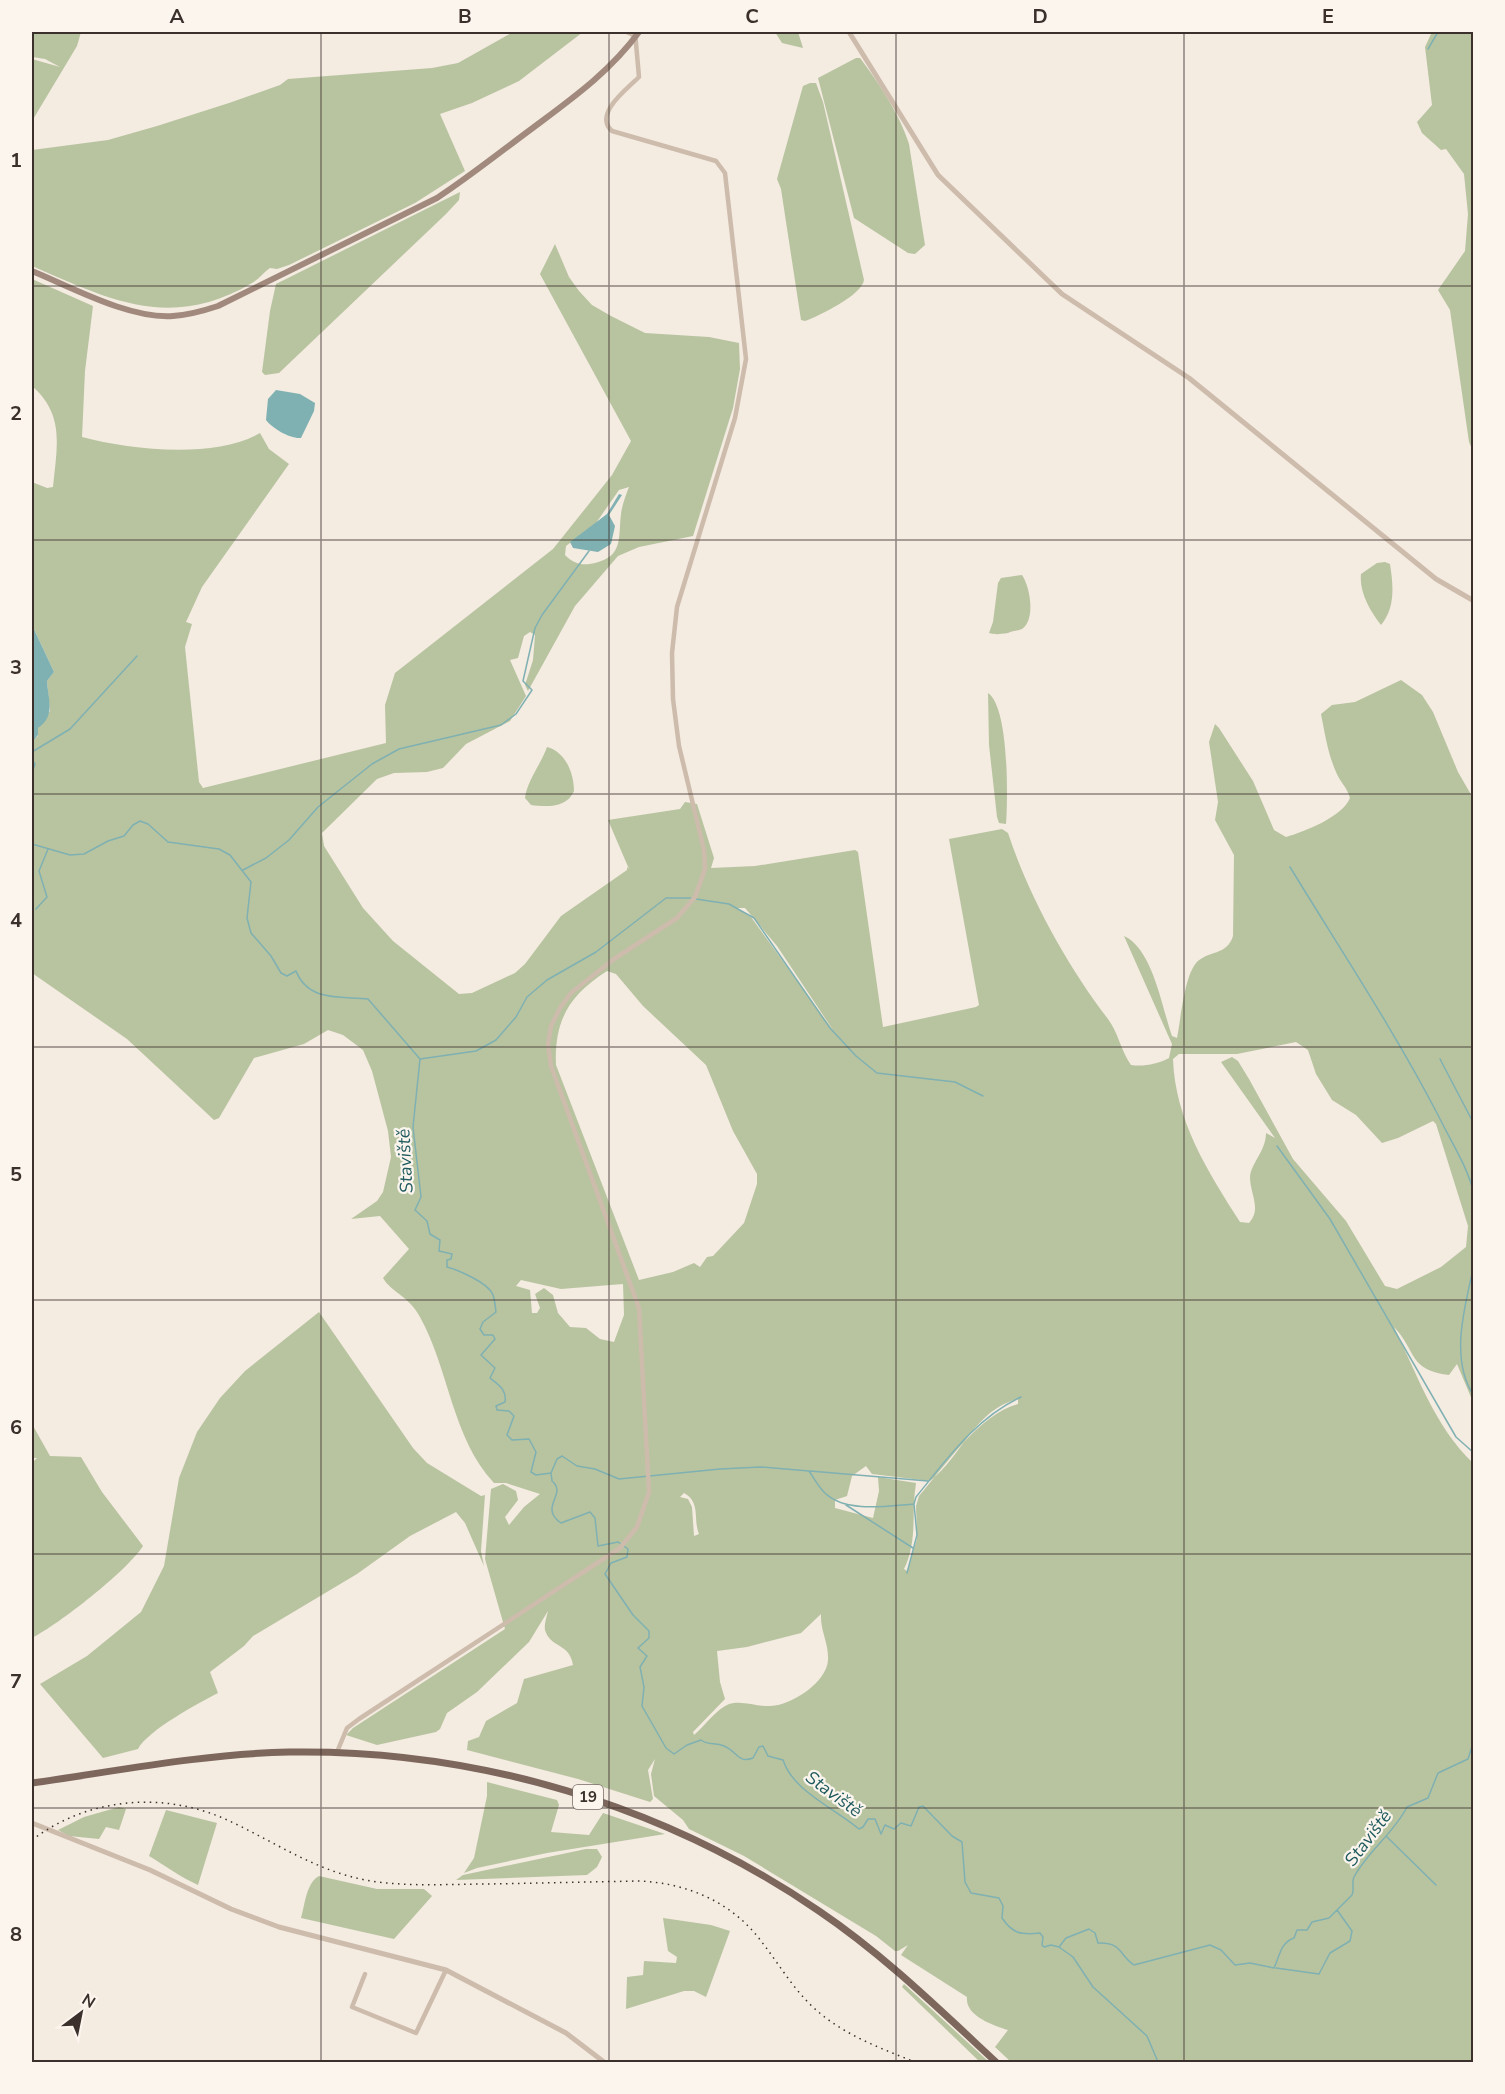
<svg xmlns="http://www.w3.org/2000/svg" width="1505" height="2094" font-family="'Nunito Sans',sans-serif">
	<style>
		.green { fill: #b8c4a0; fill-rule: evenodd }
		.water { fill: #7fb0b2 }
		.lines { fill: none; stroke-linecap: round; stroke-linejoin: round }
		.stream { stroke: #7fb0b2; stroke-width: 1.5 }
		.minor { stroke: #cdbbac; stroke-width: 4.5 }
		.tertiary { stroke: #cdbbac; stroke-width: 5 }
		.secondary { stroke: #a18a7d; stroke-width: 6 }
		.primary { stroke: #7d675c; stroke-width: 7 }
		.rail { stroke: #3b302b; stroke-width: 1.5; stroke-dasharray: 1.5 4.5; stroke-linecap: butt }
		.grid { fill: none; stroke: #3b302b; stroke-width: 1.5; stroke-opacity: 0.55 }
		.labels { text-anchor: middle; stroke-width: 4.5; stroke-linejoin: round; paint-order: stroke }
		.shield { fill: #fbf5ee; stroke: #756b66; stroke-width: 1.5 }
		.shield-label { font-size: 15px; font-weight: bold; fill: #3b302b }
		.water-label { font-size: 18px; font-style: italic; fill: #1f5a5e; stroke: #fbf5ee }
		.neatline { fill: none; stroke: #3b302b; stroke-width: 2 }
		.grid-label { font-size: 20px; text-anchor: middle; font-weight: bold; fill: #3b302b }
	</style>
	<rect width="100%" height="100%" fill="#f4ebe1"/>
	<!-- green -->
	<path class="green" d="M32,32h49l-4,14 -45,75v-62l28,8 -15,-8 -13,-2z
		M513,32h70l-64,49 -47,22 -32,11 25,57 -50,32 -126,62 -12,4 -7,-1c-6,4 -11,11 -18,15 -81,48 -142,17 -220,-17v-116l76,-10 49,-14 72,-23 51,-18 8,-6 144,-11 26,-5z
		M775,32h23l5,16 -21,-5z
		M1432,32h41v419l-4,-9 -19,-132 -12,-20 27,-39 3,-37 -4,-40 -18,-25 -5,1 -19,-17 -5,-11 15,-17 -7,-58z
		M856,58h4c19,25 40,57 49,86l16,101 -10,9 -7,-1 -54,-35 -36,-140z
		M810,83h6l7,19 41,178c-2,15 -45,36 -59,41l-4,-1 -20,-131 -4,-10 26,-93z
		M460,192l-1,8 -13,14 -167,159 -14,2 -3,-3 8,-61 6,-27z
		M555,244l14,33 10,14 13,14 19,11 34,17 64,4 30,6 1,26 -7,39 -40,128 -54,11 -21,9 -43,50 -47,85 -3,-6 8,-25 2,-25 -5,-3 -6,4 -6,22 -8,2 16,36 -16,25 -44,23 -23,24 -16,4 -33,1 -17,6 -55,54 2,13 39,62 30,33 66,53 13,-1 43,-20 10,-9 36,-48 66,-46v-3l2,2 -21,-49 72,-11 5,-7 12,2 17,54 -3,10 44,-2 100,-16 3,2 25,175 93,-20 3,-2 -30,-166 53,-10 6,4c21,64 60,134 100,186 10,13 13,32 23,46 12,2 27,-1 38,-7l3,-14 -48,-108c29,13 38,72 48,100l5,2c4,-20 7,-60 19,-75 12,-13 31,-7 37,-27l1,-81 -19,-35 3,-18 -9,-60 6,-18 4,4 34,53 21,49 12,7c20,-6 56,-20 64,-39 -3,-11 -10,-16 -14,-26 -8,-18 -11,-38 -15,-58l11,-9 23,-3 46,-22 21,15 11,17 25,60 15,26v391l-2,-2 3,6 -1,209 -16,-38 -8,11c-41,-5 -32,-24 -55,-48 23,47 41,100 79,136v599h-462l-16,-15 13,-17c-15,-5 -43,-14 -41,-33l-66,-42 7,-10 -10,6h-3l-19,-15 -132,-80 -55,-27 -6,-9 -29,-24 -3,-22 4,-15 -7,11 5,29 -3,3 -72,-23 -111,-29 1,-9 11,-4 7,-16 31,-18 7,-24 49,-14c-3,-22 -23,-17 -28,-35 -1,-6 2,-14 3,-19l-19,31 -52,50 -30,21 -7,16 -4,3 -59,13 -31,-10 7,-7 152,-99 -20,-70 6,-70 12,-5 13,7 2,9 -13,17 4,8 15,-18 16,-13 -34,-11h-12c-42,-45 -45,-114 -74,-166 -10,-20 -29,-25 -37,-39l26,-29 -29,-33 -29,3 26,-18 6,-9 8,-35 -3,-26 -16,-60 -9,-21 -20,-15 -15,-5 -24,14 -50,14 -35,60 -5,2 -87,-81 -95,-66v-235l1,2 5,-4v-8l12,-17 -3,-30 7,-9 -22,-47v-143l15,6 6,-1c4,-41 12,-72 -21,-101v-107l61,27 -8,65 -3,66c49,13 133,22 178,-4l9,16 20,15 -87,123 -16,35 6,2 -7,23 14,135 4,6 183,-45 -1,-38 10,-32 158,-124 59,-74 19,-34 -91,-167zM629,487c-3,8 -7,18 -8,27 -3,23 3,42 -26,49 -13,3 -21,1 -30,-8l1,-9 30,-23 23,-33zM737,908h8l32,38 58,87 -84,-116zM607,971l9,3 27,32 63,59 27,66 24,43v10l-13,39 -31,33 -6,1 -7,10 -6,-4 -21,9 -34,8 -83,-215c-2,-44 13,-70 51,-94zM1296,1042l12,8 8,24 16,26 24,15 26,28 16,-5 35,-17 3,3 32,102 -2,21 -25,20 -44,22 -12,-3 -39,-65 -53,-62 -44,-80 -11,-18 -6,-4 -11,5 54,76 -9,-5c0,18 -15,30 -16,44 0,17 12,32 -1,46l-9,-1c-32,-50 -65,-102 -67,-163l6,-5h58zM521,1280l40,9 62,-5 1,31 -10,27 -14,-3 -14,-11 -16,-1 -12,-14 -5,-18 -9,-7 -9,6 5,14 -3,5h-5l-2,-23 -14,-4zM1018,1399v5c-40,11 -72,61 -99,92l-3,10 1,33 -10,32 -3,-2c14,-28 7,-56 12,-86l-38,-6 1,14 -6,27 -38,-10v-8l12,-4 5,-20 14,-10 6,8 58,7c33,-26 44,-71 88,-82zM684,1493c17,9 9,27 15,41l-5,2 -2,-29 -4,-8 -8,-2zM821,1614c-1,16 8,30 7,46 -1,22 -36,45 -57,46 -15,1 -28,-6 -42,-2 -13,5 -24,22 -35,31l-1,-3 32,-33 -5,-17 -3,-31 30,-4 54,-14z
		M1385,562l5,2c3,20 6,43 -9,61 -11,-14 -22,-33 -20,-51l16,-11z
		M1022,575c8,11 14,45 0,54 -4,2 -10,2 -14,4 -8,1 -12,2 -19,0l4,-11 5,-39 3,-5z
		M988,693c21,14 20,105 18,131l-7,-1 -2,-6 -8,-72z
		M547,747c19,5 27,27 27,44 -7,17 -27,16 -43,14l-6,-7c2,-17 16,-34 22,-51z
		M319,1312l94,136 14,15 54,33 4,-1 -4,56 3,15 -19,-43 -9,-11 -46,24 -53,38 -104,62 -9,10 -34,26 8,21c-19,10 -70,37 -80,56l-35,9 -63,-74 47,-28 54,-44 23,-46 15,-88 18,-46 23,-34 25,-27z
		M32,1424l18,32 31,1 21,35 41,54c-17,26 -84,78 -111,92v-175l5,-5h-5z
		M487,1782l70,18 2,5 -8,27 38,3 14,-22 62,21 -118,19 -70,15 -13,5 10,-15 13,-62z
		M119,1807l7,2 -7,21 -13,-3 -7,12 -30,-3 -11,-6 26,-13z
		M166,1810l51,13 -19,62c-18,-8 -32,-19 -49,-29z
		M586,1849h11l5,8 -5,10 -10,8 -131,5 7,-5z
		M319,1876l58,13h47l8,7 -38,43 -93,-21c4,-13 5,-35 18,-42z
		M663,1918l48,7 19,6 -24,66 -12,-6h-10l-58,18 1,-32 16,-2 1,-14 32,2 1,-6 -9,-6z
		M904,1984l85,78h-9l-78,-75z"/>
	<!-- water -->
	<path class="water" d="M276,390l24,4 15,9 -1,8 -13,27c-11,1 -29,-10 -35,-18l2,-21z
		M619,494l3,1 -13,20 6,11 -4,18 -13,8 -25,-4 -3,-6 37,-28z
		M32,625l22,47 -7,9c1,18 9,35 -9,47v7l-5,6z"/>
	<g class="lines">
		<!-- stream -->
		<path class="stream" d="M1428,49l10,-17
			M32,752l38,-23 67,-73
			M32,760l3,4 -3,9
			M32,844l38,11 14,-1 24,-13 16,-5 9,-11 7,-4 8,3 20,18 51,7 11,6 21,27 -4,36 4,15 20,23 10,17 6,3 9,-5c12,31 44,25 72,28l52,60 -7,68 8,70 -6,13 12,11 3,13 10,6 -1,11 13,3 -1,5 -4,1v7c11,3 39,15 45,26 3,5 3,13 4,19l-13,10 -3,7 4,6h9l2,4 -14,16 14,13 -5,10c9,7 17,12 15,24l-9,4 1,4 12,1 5,5 -7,19 5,5 17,-1 7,13 -5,20 5,3 15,-2 1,8c16,13 -14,26 9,42l29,-11 5,6 3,28 20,-4 10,7 -1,8 -16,6 -6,11 28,41 16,16v7l-11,10 9,8 -7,11 4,20 -2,19 24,42 8,6 13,-9 14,-5c8,6 14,2 23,6 13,5 14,18 29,12l6,-11 4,-1 5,10 15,4c10,31 51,48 76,69l4,-2 5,-8h7l6,15 4,-9 9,4 7,-6 10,3 8,-19 4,-1 29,30 10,6 3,40 6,11 28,5 4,8 -1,12c11,16 19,17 38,15l3,4 -1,8 2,2 7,-2 8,2 7,-9 23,-9 6,4 3,10c24,-1 21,12 36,22l76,-20 11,5 14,15 15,-2 24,5c6,-12 6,-25 20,-30l3,-8h10l5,-8 17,-4 23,-23c3,-6 -1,-12 2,-18 14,-26 40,-44 53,-70l21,-9 10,-25 30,-14 6,-19
			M1290,867c50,82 104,163 148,248 12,25 30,52 36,79
			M243,870l23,-12 23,-18 29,-33 54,-43 27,-15 102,-24 15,-11 16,-24 -9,-9 12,-53 7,-13 47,-64
			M696,899l33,5 25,14 76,110 26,28 21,17 78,9 28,14
			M36,909l11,-12 -8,-26 9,-22
			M420,1059l56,-8 20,-11 20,-23 11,-20 20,-17 49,-28 70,-54h26
			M1440,1059l34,65
			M1277,1146l53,73 126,218 18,16
			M1474,1265c-9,41 -25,94 0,131
			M810,1471l118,10
			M551,1473l6,-14 5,-3 15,10 18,3 24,10 101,-10 41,-2 48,4c5,7 10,17 17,23 21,19 61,12 88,10l2,-7c31,-38 60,-79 105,-100
			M846,1505l67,43
			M907,1573l10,-38 -3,-31
			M1387,1837l49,48
			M1059,1947l14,10 20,30 54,49 11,26
			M1276,1968l43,6 11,-21 20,-12 2,-10 -15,-21"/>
		<!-- minor -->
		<path class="minor" d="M627,32l8,4
			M337,1752l10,-24 12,-9 261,-171 17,-21 12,-35 -10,-184 -88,-242 -3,-22 3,-18 9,-18 11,-15 43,-34 63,-41 18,-21 10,-28 -1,-19 -25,-104 -6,-47 -1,-46 5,-46 58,-189 11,-59 -21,-186 -9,-12 -104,-30c-19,-17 15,-42 27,-54l-4,-45
			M365,1974l-13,33 64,26 30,-63"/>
		<!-- tertiary -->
		<path class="tertiary" d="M849,32l89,143 124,119 127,84 247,201 38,22
			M32,1823l118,47 81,39 48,18 167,43 120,63 38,29"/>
		<!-- secondary -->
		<path class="secondary" d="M32,271c39,16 97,48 141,45 16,-1 30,-5 45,-10l219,-108c32,-21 62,-45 93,-68 40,-30 79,-57 109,-98"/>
		<!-- primary -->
		<path class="primary" d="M32,1783c85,-12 171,-29 257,-31 188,-3 375,53 530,159 65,44 120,98 177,151"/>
		<!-- rail -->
		<path class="rail" d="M32,1840c55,-42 130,-49 193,-21 49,22 91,53 146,62 39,6 79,3 118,3 50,-1 100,-2 150,-3 48,2 93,21 122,60 18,23 32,48 54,68 29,26 65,39 100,53"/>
	</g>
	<!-- grid -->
	<path class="grid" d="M321,32v2030M609,32v2030M896,32v2030M1184,32v2030M32,286h1442M32,540h1442M32,794h1442M32,1047h1442M32,1300h1442M32,1554h1442M32,1808h1442"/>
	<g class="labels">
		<!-- shield labels -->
		<rect class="shield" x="573" y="1785" width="30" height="24" rx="4.5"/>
		<g class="shield-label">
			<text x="588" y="1802">19</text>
		</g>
		<!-- water labels -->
		<g class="water-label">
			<text transform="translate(405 1161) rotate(-93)" y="6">Staviště</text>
			<text transform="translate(834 1794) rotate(36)" y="6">Staviště</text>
			<text transform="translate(1368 1838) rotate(-53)" y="6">Staviště</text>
		</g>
	</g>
	<!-- border -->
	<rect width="1505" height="2094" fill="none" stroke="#fbf5ee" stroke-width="66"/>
	<!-- north arrow -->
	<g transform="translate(81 2013) rotate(32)" stroke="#fbf5ee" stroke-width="4.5" paint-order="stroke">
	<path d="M0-4.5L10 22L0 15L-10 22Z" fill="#3b302b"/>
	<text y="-9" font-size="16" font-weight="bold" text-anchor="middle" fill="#3b302b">N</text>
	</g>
	<rect x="33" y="33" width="1439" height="2028" class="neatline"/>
	<g class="grid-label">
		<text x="177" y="23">A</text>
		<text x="465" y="23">B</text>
		<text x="752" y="23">C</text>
		<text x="1040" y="23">D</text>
		<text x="1328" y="23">E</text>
		<text x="16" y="167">1</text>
		<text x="16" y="420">2</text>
		<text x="16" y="674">3</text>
		<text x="16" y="927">4</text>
		<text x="16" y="1181">5</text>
		<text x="16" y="1434">6</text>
		<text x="16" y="1688">7</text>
		<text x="16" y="1941">8</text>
	</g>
</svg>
